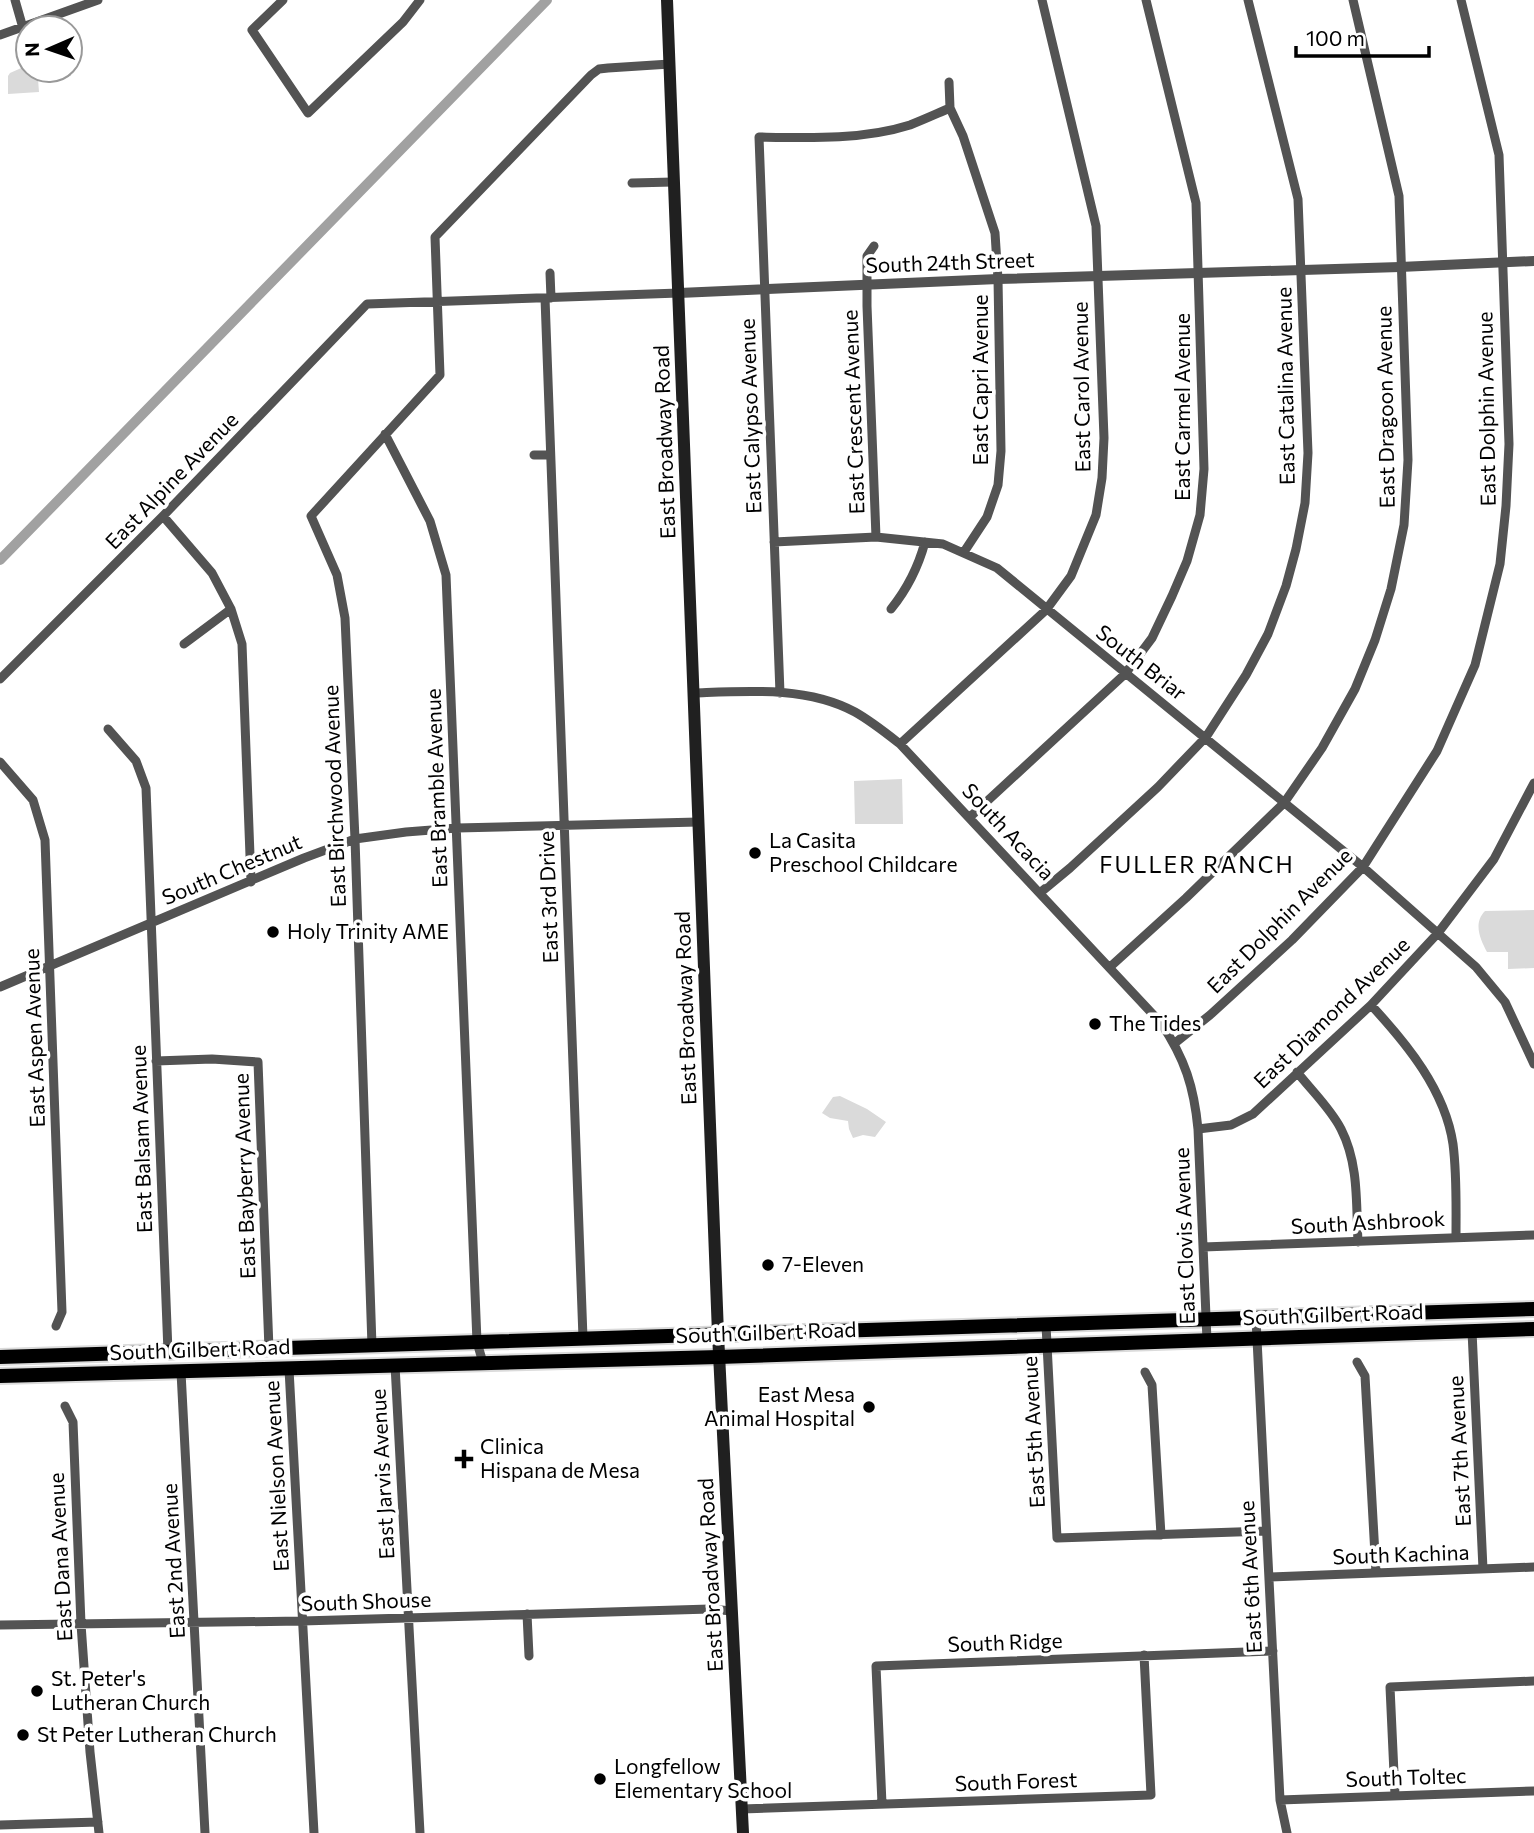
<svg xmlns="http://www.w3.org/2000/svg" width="1534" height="1833" font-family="Commissioner,sans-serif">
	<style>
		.green { fill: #dadada }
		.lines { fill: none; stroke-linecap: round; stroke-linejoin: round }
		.canal { stroke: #a1a1a1; stroke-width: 10 }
		.primary-casing { stroke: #dbdbdb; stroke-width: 18 }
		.minor { stroke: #535353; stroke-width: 9 }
		.tertiary { stroke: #535353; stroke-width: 10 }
		.secondary { stroke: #202020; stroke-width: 12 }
		.primary { stroke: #000; stroke-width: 14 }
		.poi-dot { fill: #000; stroke: #fff; stroke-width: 2.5 }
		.labels { text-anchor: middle; stroke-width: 7; stroke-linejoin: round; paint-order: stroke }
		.street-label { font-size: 21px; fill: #000; stroke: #fff }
		.poi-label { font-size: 21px; fill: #000; stroke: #fff; text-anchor: start }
		.neighbourhood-label { font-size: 23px; letter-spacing: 2px; fill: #000; stroke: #fff }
	</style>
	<rect width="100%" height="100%" fill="#fff"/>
	<!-- green -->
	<path class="green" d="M70,61l1,15 -33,3 1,13 -31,2v-18l2,-3 18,-8v5h42z
		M902,779l1,45h-48l-1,-43z
		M1534,910v58l-26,1v-17h-21c-7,-13 -14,-29 -2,-41z
		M840,1096l27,13 19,13 -11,15 -12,-2 -10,3 -4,-9 -1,-8 -18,-3 -8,-5 11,-16z"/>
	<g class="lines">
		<!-- canal -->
		<path class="canal" d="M0,560l547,-560"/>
		<!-- primary casing -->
		<g class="primary-casing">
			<path id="primary" d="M0,1357l1534,-48
				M0,1376l719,-19 815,-28"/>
		</g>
		<!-- minor -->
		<path class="minor" d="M15,0l8,28
			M283,0l-31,30 56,83 95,-91 17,-22
			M0,35l98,-35
			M949,82l1,26 13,28 32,97 3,46 3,172 -3,34 -11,32 -23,35
			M632,183l41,-1
			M874,246l-7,10v50l9,231
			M550,273l1,25
			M545,298l38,1040
			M385,434l45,87 16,54 31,767 6,21
			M534,455h16
			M163,516l49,57 19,36 11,35 9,238
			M774,542l102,-5 67,7 54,24 366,299 113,100 29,35 29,62
			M891,609c17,-21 27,-41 34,-67
			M184,644l47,-35
			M0,679l163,-163 204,-212 312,-11
			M694,693c52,-2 113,-7 161,19 16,9 31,21 45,32l261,279c24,36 33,64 37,106l9,211
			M780,693l-21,-556c49,1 104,3 151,-12 13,-5 26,-11 40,-17
			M108,729l28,32 10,27 22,564
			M900,744l146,-134 25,-34 25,-61 6,-37 2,-40 -8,-212 -54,-226
			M0,762l33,38 12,40 17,472 -6,14
			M970,817l155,-143 27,-36 20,-42 15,-35 13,-46 4,-46 -8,-266 -50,-203
			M1041,892l29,-24 88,-81 48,-50 40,-62 22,-41 18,-48 10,-37 9,-46 3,-50 -10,-254 -50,-199
			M1110,967l76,-69 98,-95 38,-55 33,-59 20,-49 16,-51 13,-64 4,-65 -9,-264 -46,-196
			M0,987l304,-129 51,-19 51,-7 51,-4 241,-6
			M1371,1005c36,39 74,85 82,139 4,31 3,62 3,93
			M1175,1043l35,-28 82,-75 71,-73 74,-116 38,-86 25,-101 6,-58 3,-62 -10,-289 -38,-155
			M156,1061l56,-2 46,3 11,287
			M1297,1072c14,18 34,37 44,57 18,35 15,75 17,113
			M1198,1129l33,-4 22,-11 118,-109 67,-72 56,-74 40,-76
			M1203,1247l331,-12
			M1256,1319l24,481 7,33
			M1046,1325l11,213 209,-7
			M1472,1331l11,238
			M372,1346l-17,-507 -10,-221 -8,-43 -26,-59 129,-141 -5,-138 156,-162 8,-6 9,-1 62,-4
			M1357,1362l8,14 11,197
			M395,1365l25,468
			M289,1369l25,464
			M181,1372l24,461
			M1145,1372l7,13 9,150
			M65,1406l8,16 8,202 9,128 9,81
			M1270,1577l264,-10
			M527,1614l2,42
			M0,1625l302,-4 408,-12 22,2
			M1395,1795l-5,-108 144,-6
			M1280,1800l254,-9
			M882,1804l-6,-138 397,-15
			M742,1809l409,-14 -7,-140
			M0,1825l98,-3"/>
		<!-- tertiary -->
		<path class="tertiary" d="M679,293l319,-14 402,-12 134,-6"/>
		<!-- secondary -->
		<path class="secondary" d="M667,0l51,1334 25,499"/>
		<!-- primary -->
		<use href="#primary" class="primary"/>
	</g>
	<!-- markers -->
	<g class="poi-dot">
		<circle cx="755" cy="853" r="7"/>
		<circle cx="273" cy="932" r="7"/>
		<circle cx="1095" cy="1024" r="7"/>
		<circle cx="768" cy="1265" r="7"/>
		<circle cx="869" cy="1407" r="7"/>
		<path d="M460.5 1448.5h7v7h7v7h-7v7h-7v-7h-7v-7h7z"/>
		<circle cx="37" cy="1691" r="7"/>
		<circle cx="23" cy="1735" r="7"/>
		<circle cx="600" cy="1779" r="7"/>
	</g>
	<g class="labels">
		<!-- street labels -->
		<g class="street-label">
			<text transform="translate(950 263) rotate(-2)" y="7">South 24th Street</text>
			<text transform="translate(981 380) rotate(-90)" y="7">East Capri Avenue</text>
			<text transform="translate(1286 386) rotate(-91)" y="7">East Catalina Avenue</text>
			<text transform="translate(1082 387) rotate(-91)" y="7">East Carol Avenue</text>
			<text transform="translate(1183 407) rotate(-90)" y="7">East Carmel Avenue</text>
			<text transform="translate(1386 407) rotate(-91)" y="7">East Dragoon Avenue</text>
			<text transform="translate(1487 409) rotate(-91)" y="7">East Dolphin Avenue</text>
			<text transform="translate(854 412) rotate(-92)" y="7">East Crescent Avenue</text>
			<text transform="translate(751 416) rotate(-92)" y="7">East Calypso Avenue</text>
			<text transform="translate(665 442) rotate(-92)" y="7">East Broadway Road</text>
			<text transform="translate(172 481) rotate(-46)" y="7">East Alpine Avenue</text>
			<text transform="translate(1141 663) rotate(38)" y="7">South Briar</text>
			<text transform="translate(437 788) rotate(-92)" y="7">East Bramble Avenue</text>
			<text transform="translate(335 796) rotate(-92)" y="7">East Birchwood Avenue</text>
			<text transform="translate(1008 832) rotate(47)" y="7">South Acacia</text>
			<text transform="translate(232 870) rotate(-23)" y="7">South Chestnut</text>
			<text transform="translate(549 897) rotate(-92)" y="7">East 3rd Drive</text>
			<text transform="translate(1280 921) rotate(-45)" y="7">East Dolphin Avenue</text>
			<text transform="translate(686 1008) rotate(-92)" y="7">East Broadway Road</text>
			<text transform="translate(1332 1013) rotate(-44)" y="7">East Diamond Avenue</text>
			<text transform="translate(35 1038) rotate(-92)" y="7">East Aspen Avenue</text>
			<text transform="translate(142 1139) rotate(-92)" y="7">East Balsam Avenue</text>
			<text transform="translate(245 1176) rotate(-92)" y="7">East Bayberry Avenue</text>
			<text transform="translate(1368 1223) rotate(-3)" y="7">South Ashbrook</text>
			<text transform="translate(1185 1236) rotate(-92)" y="7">East Clovis Avenue</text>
			<text transform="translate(1333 1315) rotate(-2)" y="7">South Gilbert Road</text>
			<text transform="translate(766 1333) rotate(-2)" y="7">South Gilbert Road</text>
			<text transform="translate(200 1350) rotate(-2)" y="7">South Gilbert Road</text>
			<text transform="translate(1034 1432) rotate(-93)" y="7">East 5th Avenue</text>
			<text transform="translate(1460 1451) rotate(-93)" y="7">East 7th Avenue</text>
			<text transform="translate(383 1474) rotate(-93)" y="7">East Jarvis Avenue</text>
			<text transform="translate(277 1476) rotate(-93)" y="7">East Nielson Avenue</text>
			<text transform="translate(1401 1555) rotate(-2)" y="7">South Kachina</text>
			<text transform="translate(61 1557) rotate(-93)" y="7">East Dana Avenue</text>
			<text transform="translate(174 1561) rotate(-93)" y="7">East 2nd Avenue</text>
			<text transform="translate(711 1575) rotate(-93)" y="7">East Broadway Road</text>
			<text transform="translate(1251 1577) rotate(-93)" y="7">East 6th Avenue</text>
			<text transform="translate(366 1602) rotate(-2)" y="7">South Shouse</text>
			<text transform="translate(1005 1643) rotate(-2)" y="7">South Ridge</text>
			<text transform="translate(1406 1778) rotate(-2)" y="7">South Toltec</text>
			<text transform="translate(1016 1782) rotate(-2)" y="7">South Forest</text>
		</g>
		<!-- poi labels -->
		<g class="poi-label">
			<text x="769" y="848">La Casita<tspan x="769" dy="24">Preschool Childcare</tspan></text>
			<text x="287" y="939">Holy Trinity AME</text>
			<text x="1109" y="1031">The Tides</text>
			<text x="782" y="1272">7-Eleven</text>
			<text x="855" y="1402" text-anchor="end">East Mesa<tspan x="855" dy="24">Animal Hospital</tspan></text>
			<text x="480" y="1454">Clinica<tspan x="480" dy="24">Hispana de Mesa</tspan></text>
			<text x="51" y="1686">St. Peter's<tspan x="51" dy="24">Lutheran Church</tspan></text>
			<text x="37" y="1742">St Peter Lutheran Church</text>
			<text x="614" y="1774">Longfellow<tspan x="614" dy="24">Elementary School</tspan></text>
		</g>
		<!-- neighbourhood labels -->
		<g class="neighbourhood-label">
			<text x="1197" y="873">FULLER RANCH</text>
		</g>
	</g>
	<!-- north arrow -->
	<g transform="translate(49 49) rotate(268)"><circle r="33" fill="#ffffff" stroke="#999999" stroke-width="2"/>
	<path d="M0-5L12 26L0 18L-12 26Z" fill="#000000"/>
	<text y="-10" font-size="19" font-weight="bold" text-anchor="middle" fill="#000000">N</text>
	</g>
	<!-- scale -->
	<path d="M1296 46v10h133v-10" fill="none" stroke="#000000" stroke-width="3.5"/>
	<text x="1306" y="46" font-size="21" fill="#000000" stroke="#ffffff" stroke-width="5" paint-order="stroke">100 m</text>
</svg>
